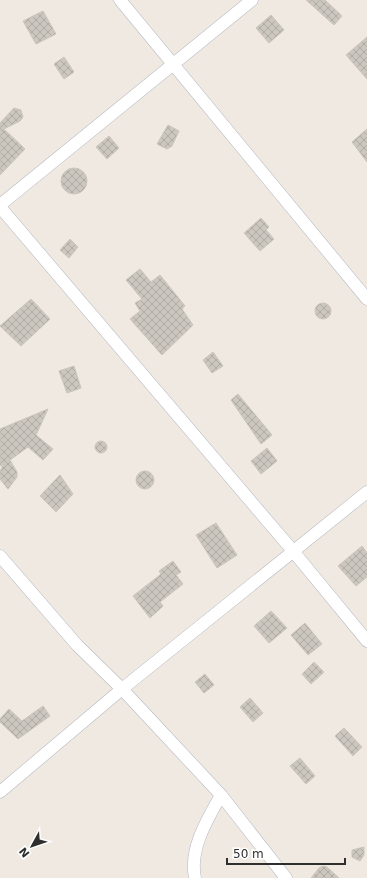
<svg xmlns="http://www.w3.org/2000/svg" width="367" height="878" font-family="'DejaVu Sans',sans-serif">
	<style>
		.building { fill: url(#building-cross-hatch); stroke: #cbc5ba }
		.lines { fill: none; stroke-linecap: round; stroke-linejoin: round }
		.street-casing { stroke: #b4b7c1; stroke-width: 13 }
		.street { stroke: #fff; stroke-width: 12 }
	</style>
	<defs>
		<pattern id="building-cross-hatch" width="8" height="8" patternUnits="userSpaceOnUse"><rect width="8" height="8" fill="#cbc7bf"/><path d="M0 0l8 8M0 8l8-8" fill="none" stroke="#afaba4"/></pattern>
	</defs>
	<rect width="100%" height="100%" fill="#efe9e1"/>
	<!-- building -->
	<path class="building" d="M306,0h19l17,16 -8,9z
		M43,11l13,23 -20,10 -13,-23z
		M271,15l13,15 -15,13 -13,-15z
		M367,37v42l-21,-24z
		M64,57l10,15 -10,7 -10,-15z
		M14,108l7,2 2,7 -3,4 -16,8 21,20 -25,26v-52z
		M168,125l11,6 -7,15 -5,3 -10,-5z
		M367,129v33l-15,-20z
		M109,136l10,12 -12,11 -11,-12z
		M61 181a13 13 0 1 1 26 0a13 13 0 1 1-26 0Z
		M261,218l8,9 -3,3 8,9 -14,12 -16,-18z
		M70,239l8,8 -9,11 -9,-8z
		M140,269l11,13 9,-7 25,31 -3,3 11,16 -31,30 -32,-36 10,-8 -5,-8 7,-4 -16,-19z
		M31,299l19,20 -29,27 -21,-20z
		M315 311a8 8 0 1 1 16 0a8 8 0 1 1-16 0Z
		M213,352l10,14 -11,7 -9,-13z
		M74,366l7,22 -14,5 -8,-22z
		M238,394l34,41 -11,9 -30,-44z
		M48,409l-12,26 17,14 -10,11 -15,-13 -18,13 7,12v5l-9,12 -8,-10v-7l3,-8 -3,2v-37z
		M95 447a6 6 0 1 1 12 0a6 6 0 1 1-12 0Z
		M267,448l10,13 -16,13 -10,-13z
		M136 480a9 9 0 1 1 18 0a9 9 0 1 1-18 0Z
		M60,475l13,19 -17,18 -16,-16z
		M216,523l21,32 -20,13 -21,-33z
		M362,546l5,7v24l-11,9 -18,-20z
		M173,561l8,11 -5,3 7,9 -23,18 3,4 -13,12 -17,-22 28,-22 -2,-3z
		M271,611l16,17 -18,15 -15,-17z
		M305,623l17,21 -14,11 -17,-20z
		M314,662l10,10 -13,12 -9,-10z
		M205,674l9,11 -10,8 -9,-11z
		M250,698l13,15 -10,9 -13,-15z
		M43,706l7,10 -32,23 -18,-17v-3l9,-10 13,12z
		M344,728l18,19 -9,9 -18,-20z
		M300,758l15,18 -9,8 -16,-18z
		M364,847v8l-4,6 -8,-4v-7z
		M323,866l4,1 12,11h-28l8,-10z"/>
	<g class="lines">
		<!-- street casing -->
		<g class="street-casing">
			<path id="street" d="M120,0l247,299
				M0,205l252,-205
				M0,207l293,344 74,90
				M0,556l77,89 45,44 99,106 65,83
				M0,792l122,-103 245,-197
				M195,878c-6,-29 12,-58 26,-83"/>
		</g>
		<!-- street -->
		<use href="#street" class="street"/>
	</g>
	<!-- north arrow -->
	<g transform="translate(32 846) rotate(230)" stroke="#ffffff" stroke-width="3" paint-order="stroke">
	<path d="M0-3L7 15L0 10L-7 15Z" fill="#2e2e2e"/>
	<text y="-6" font-size="11" font-weight="bold" text-anchor="middle" fill="#2e2e2e">N</text>
	</g>
	<!-- scale -->
	<path d="M227 858v6h118v-6" fill="none" stroke="#2e2e2e" stroke-width="2"/>
	<text x="233" y="858" font-size="12" fill="#2e2e2e" stroke="#ffffff" stroke-width="3" paint-order="stroke">50 m</text>
</svg>
